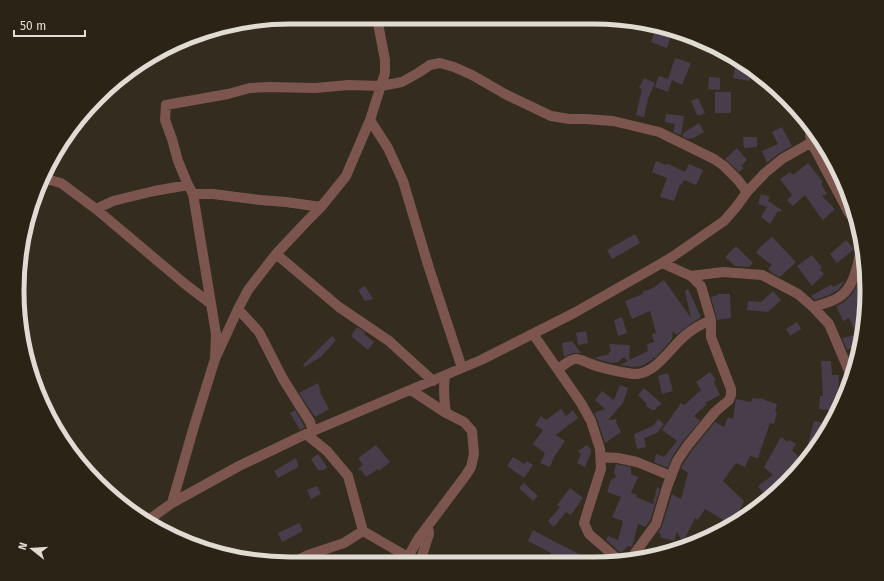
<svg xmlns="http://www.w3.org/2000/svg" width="884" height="581" font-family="'Fira Sans',sans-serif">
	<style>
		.building { fill: #483d4a }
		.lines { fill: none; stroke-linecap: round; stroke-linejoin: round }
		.street { stroke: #7c554e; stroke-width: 10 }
		.rim { fill: none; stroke: #e1dcd3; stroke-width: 5 }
	</style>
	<rect width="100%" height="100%" fill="#342d1f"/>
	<!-- building -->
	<path class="building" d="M656,27l16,5 -5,16 -16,-6z
		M675,58l16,5 -9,22 -10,-5 -4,12 -13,-5 4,-11 9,3z
		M735,68l16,3 -1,10 -17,-3z
		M709,77l11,1v12l-12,-1z
		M644,78l11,5 -7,16 -4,18 -8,-2 6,-26 -3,-1z
		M715,92h16v21h-16z
		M698,98l7,15 -5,2h-3l-6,-14z
		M666,114l18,2 -3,19 -8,-3 2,-8 -10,-2z
		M699,123l5,9 -11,6 -5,1 -5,-2v-4z
		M782,127l10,19 -14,8 -11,9 -5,-12 16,-7 -6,-12z
		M743,137h14v10l-13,1z
		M737,148l10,12 -6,6 3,2 -5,4 -14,-13z
		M656,161l10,4v-2l19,9 4,-8 14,6 -7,15 -12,-5 -2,5 -2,-1 -6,17 -14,-4 7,-19 -15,-6z
		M808,163l15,19 -2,2 6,10 -5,2 13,13 -12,11 -5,-6 -13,-19 -12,11 -6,-6 5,-5 -12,-16 10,-7 3,3z
		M761,194l9,3 -2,4 14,9 -2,2 -2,-1 -8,13 -9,-7 6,-10 -9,-3z
		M635,234l5,9 -28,16 -5,-9z
		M772,237l24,25 -16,15 -8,-4 -4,-4 4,-4 -16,-12 4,-6z
		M846,240l8,9 -17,14 -7,-9z
		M736,246l17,17 -4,4 -14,-1 -10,-9z
		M812,255l10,13 -2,2 4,4 -12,12 -15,-20z
		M863,269l3,7 -1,35h-5l5,12v3l-5,20 -1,-1 -12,5 -5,-12 14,-3 -7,-17 -6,3 -7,-15 7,-3 9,-9 7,-13z
		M664,280l27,38 -6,-27 3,-2 13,28 -12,8 -13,10 -3,-4 -1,8 -17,19 -3,-1 1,2 -11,7 -9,1 -13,-2 8,-4 -4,-4 -6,5 -6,1 -19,-5 16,-4v-2h2l-2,-8 21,1 -1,15 19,-9 -1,-7 7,-2 -2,-8 4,-1 -6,-22 -18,8 -7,-18 18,-7 -1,-2 11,-4z
		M845,281l-7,9 -9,5 -14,5 -4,-4 21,-12 1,3z
		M365,286l8,13 -8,2 -7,-11z
		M773,291l8,9 -13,12 -21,-2 1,-9 13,1z
		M718,294h12l1,24 -14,2 -6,-23 7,-2z
		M622,317l5,16 -9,3 -4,-16z
		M797,322l4,7 -11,7 -4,-7z
		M357,327l8,5 -1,2 10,8 -6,8 -17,-14z
		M586,331l2,12 -10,2 -2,-12z
		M332,336l4,4 -15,17 -17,10 -1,-2z
		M572,341l9,12h-8l-9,4 -2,-14z
		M821,361h10l1,14h7l-1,22h1l-1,14 -19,-2 1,-13h3z
		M710,372l6,8 -2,2 6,13 -15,8 2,1 -13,12 6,5 -17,20 -11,16 -4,11 -14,-6 2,-8 8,3 13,-16 -15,-11 19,-27 3,2 17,-15 -5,-8z
		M668,373l5,18 -11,3 -4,-18z
		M318,383l3,8 -1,1 9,17 -14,8 -16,-24z
		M620,385l8,3 -5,15 -15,17 9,-1 -1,3 5,10 -16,11 -8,-24 -3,-6 11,-4 -10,-9 7,-9 12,9z
		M644,388l18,16 -5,3 -2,3h-3l-6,-4 1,-2 -9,-9z
		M752,398l12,1v1l13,4 -2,8h2l-3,12 -4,-1 -12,35 -8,-2 -5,11 -9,-4 -13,18 21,20 -10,22 -3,2 -7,-3 1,-1 -20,-12 -7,11 -3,-2 -12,24 -6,-10 -3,9 -14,-4 1,-3 -3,-1 4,-7 10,-32 9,5 7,-26 -7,-5 2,-4 10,-15 22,-27 9,5 4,-10 5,2 3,-20 15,3z
		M561,409l5,7 7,-6 5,8 -22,17 9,6 -11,16 -4,10 -10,-4 5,-10 -12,-9 10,-14 -8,-5 6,-9 5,4z
		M295,410l10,17 -5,3 -10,-17z
		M658,419l6,5 -7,9 -13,5 2,9 -9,2 -3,-15 19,-8z
		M814,421l17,4 -8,12 -5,-1 -4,14 -2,3 -6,-1z
		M781,437l7,5 1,-2 7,4 -4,6 13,13 -6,8 -31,29 -10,-14 15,-11 -9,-8z
		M376,445l14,17 -11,9 -1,-2 -12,8 -5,-7h-4l6,-5 -5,-7z
		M587,445l4,5v2l-6,15 -8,-4 4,-9 -3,-3z
		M318,454l9,13 -3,3h-6l-7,-11z
		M513,457l11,7 3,-3 6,4 -9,13 -17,-12z
		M296,458l2,6v3l-20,11 -4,-7z
		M616,464l15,3v7l7,3 -7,16 6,2 -1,2 17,7 4,-17 3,2 -10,32 -5,6 -7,-3 -6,23 -4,-1 -7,7 -15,-13 2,-4 10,4 5,-19 -11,-4 9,-20 -14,-5 4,-12 5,-3 -2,-5z
		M524,483l14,13 -5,5 -14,-13z
		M317,486l4,8 -10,5 -4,-9z
		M570,488l13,10 -12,17 -5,-3 -12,15 -6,-6 12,-14 -3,-2z
		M299,523l4,8 -21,11 -4,-9z
		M533,530l9,5 43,22 -5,6h-11l-6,-4 -1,1 -2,-1 -3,4h-12l6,-10 -23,-12z"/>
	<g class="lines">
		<!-- street -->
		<path class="street" d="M370,120l18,28 15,33 26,87 33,100
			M809,122l2,20 38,71 9,9
			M42,178l19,5 35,26 89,75 26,20
			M193,194h20l47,6 26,2 35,5
			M96,209l17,-8 41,-10 34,-6
			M858,222l2,14
			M276,254l63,53 50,34 44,40
			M691,276l32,-4 39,3 36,19 15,13 16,17 20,47v15
			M813,307c9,-3 21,-5 29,-12 13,-10 18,-37 19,-53
			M238,309l21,23 24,47 27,43 3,9
			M533,334l48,69 10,18 9,28 1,20 -13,41 -4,13 5,11 32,28
			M215,359l1,-25 -23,-140 -5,-9 -10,-24 -6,-22 -7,-19 1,-15 62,-11 22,-6 20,-1 45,1 34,-3 32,1 21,-4 16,-9 12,-8 10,-2 14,4 18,8 33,19 46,22 18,3h16l28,2 46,11 55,27 10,7 14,14 9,12
			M558,369c5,-3 13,-11 19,-10 3,0 11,4 14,5 10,4 36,10 46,10 21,-2 35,-29 50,-40 7,-6 15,-10 24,-14
			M445,376c-2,13 -1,24 1,37
			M306,434l21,17 21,25 15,55 45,26 6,5
			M601,457l17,1 19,4 34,14
			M172,503l23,-80 20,-64 23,-50 10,-19 28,-36 32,-34 13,-13 25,-31 24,-56 15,-47v-13l-8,-42
			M147,521l25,-18 67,-37 67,-32 175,-74 93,-47 88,-50 10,-6 52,-36 13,-15 10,-14 18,-19 17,-14 37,-21
			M408,557l10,-18 48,-64 5,-8 3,-13 -2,-23 -8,-9 -18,-9 -35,-23
			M630,560l26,-36 11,-37 10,-26 11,-16 27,-33 14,-12 2,-5v-6l-20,-52v-17l-10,-34 -10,-10 -29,-13
			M294,562l14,-7 36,-12 19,-12
			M420,562l9,-28 -1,-8"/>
	</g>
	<!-- crop -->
	<path d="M0 0H884V581H0ZM290 24H594A266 266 0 0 1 860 290V291A266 266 0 0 1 594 557H290A266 266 0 0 1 24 291V290A266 266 0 0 1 290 24Z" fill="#2a2316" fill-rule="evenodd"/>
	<path class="rim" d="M290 24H594A266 266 0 0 1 860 290V291A266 266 0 0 1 594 557H290A266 266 0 0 1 24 291V290A266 266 0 0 1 290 24Z"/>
	<!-- north arrow -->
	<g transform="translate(32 549) rotate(287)" stroke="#2a2316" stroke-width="3" paint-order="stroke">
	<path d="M0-3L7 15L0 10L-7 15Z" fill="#e1dcd3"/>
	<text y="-6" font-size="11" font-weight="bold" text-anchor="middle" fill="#e1dcd3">N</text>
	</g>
	<!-- scale -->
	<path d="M14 30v6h71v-6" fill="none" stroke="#e1dcd3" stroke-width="2"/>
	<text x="20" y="30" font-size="12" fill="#e1dcd3" stroke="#2a2316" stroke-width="3" paint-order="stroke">50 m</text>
</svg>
